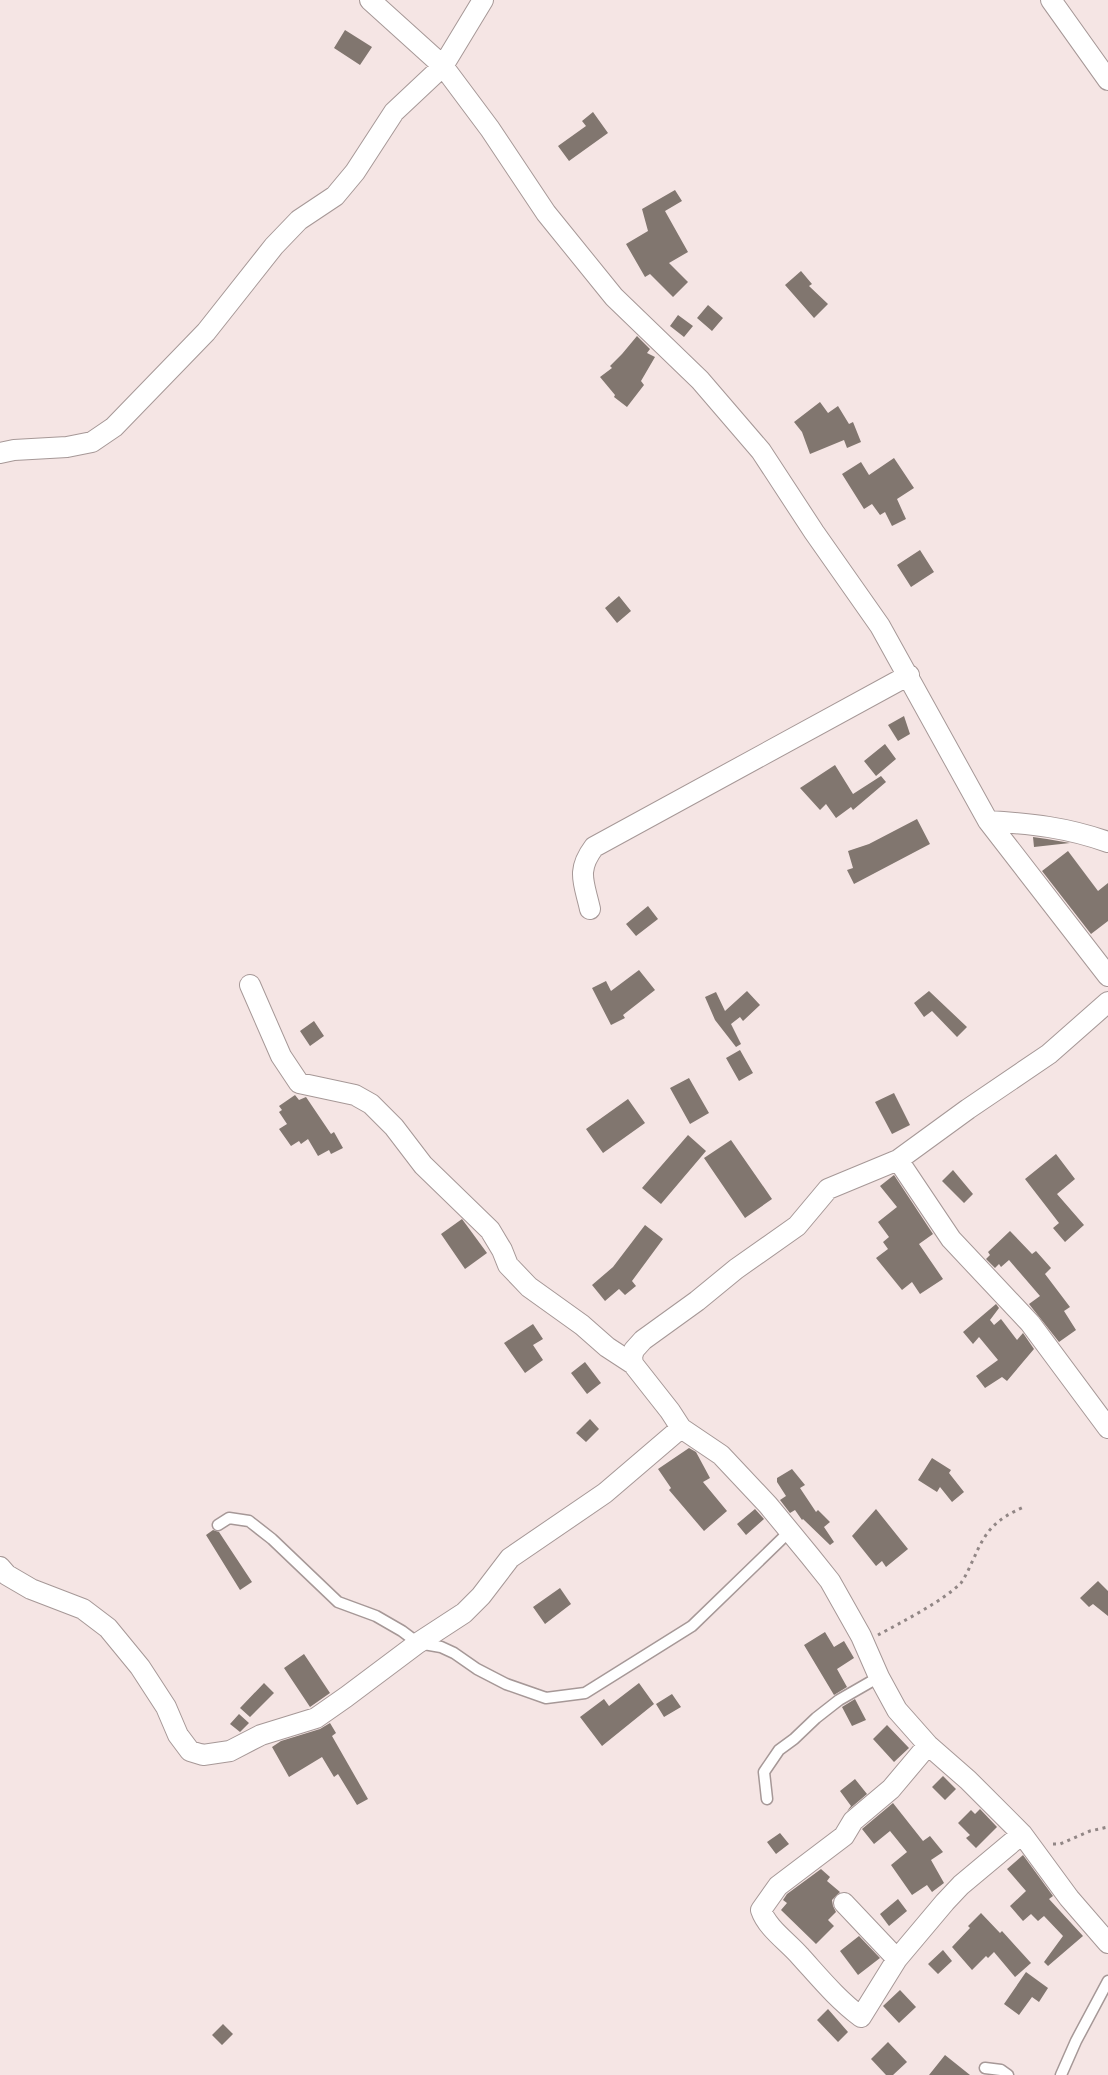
<svg xmlns="http://www.w3.org/2000/svg" width="1108" height="2075" font-family="Lato,sans-serif">
	<style>
		.building { fill: #81766f }
		.lines { fill: none; stroke-linecap: round; stroke-linejoin: round }
		.service-casing { stroke: #a69897; stroke-width: 13 }
		.minor-casing { stroke: #a69897; stroke-width: 22 }
		.path { stroke: #918685; stroke-width: 3; stroke-dasharray: 3 4.5; stroke-linecap: butt }
		.service { stroke: #fff; stroke-width: 10 }
		.minor { stroke: #fff; stroke-width: 20 }
	</style>
	<rect width="100%" height="100%" fill="#f5e5e4"/>
	<!-- building -->
	<path class="building" d="M345,30l27,17 -12,18 -26,-17z
		M593,112l15,21 -39,28 -11,-15 28,-20 -4,-5z
		M675,190l7,11 -17,10 23,41 -19,11 19,19 -15,15 -23,-23 -5,3 -19,-33 22,-13 -6,-22z
		M801,271l11,13 -3,2 19,18 -14,14 -29,-33z
		M708,305l15,13 -11,13 -15,-13z
		M678,315l15,11 -9,11 -14,-11z
		M637,336l13,13 -3,4 8,4 -14,24 3,4 -17,22 -13,-10 1,-2 -15,-18 12,-9 -2,-2 12,-12z
		M820,402l8,11 10,-7 11,18 4,-2 8,20 -14,6 -3,-8 -34,14 -8,-22 -8,-10z
		M894,458l20,30 -17,11 9,20 -14,7 -7,-14 -5,3 -8,-11 -8,5 -22,-35 19,-12 8,13z
		M920,550l14,22 -23,15 -14,-22z
		M619,596l12,15 -14,12 -12,-15z
		M904,716l6,18 -12,7 -10,-16z
		M885,744l11,15 -20,17 -12,-15z
		M835,765l18,29 28,-18 5,6 -33,28 -2,-3 -15,11 -10,-14 -6,6 -20,-22z
		M917,819l13,25 -76,40 -7,-14 6,-2 -5,-17 21,-7z
		M1033,837l14,2 23,4 -36,4z
		M1068,851l30,40 10,-8v38l-17,13 -49,-63z
		M648,906l10,13 -22,17 -10,-12z
		M639,970l16,20 -32,25 2,3 -14,7 -19,-37 14,-7 5,10z
		M747,991l13,14 -17,16 -3,-4 -9,7 10,20 -5,3 -21,-27 -10,-23 11,-5 9,19z
		M929,991l38,36 -10,10 -25,-26 -8,6 -10,-14z
		M314,1021l10,15 -14,10 -10,-15z
		M740,1050l13,23 -14,8 -13,-23z
		M689,1078l20,35 -19,11 -20,-36z
		M894,1093l16,32 -18,9 -17,-32z
		M295,1095l4,5 7,-3 25,37 3,-2 9,16 -12,6 -2,-4 -11,6 -10,-17 -7,5 -2,-3 -8,5 -12,-17 8,-5 -8,-12 3,-2 -3,-4z
		M628,1099l17,24 -42,30 -17,-24z
		M688,1135l18,16 -45,53 -19,-16z
		M731,1140l41,59 -27,19 -41,-60z
		M1056,1154l19,25 -18,15 27,31 -19,17 -12,-14 6,-5 -34,-44z
		M953,1170l20,24 -9,9 -22,-22z
		M894,1175l39,59 -14,10 24,35 -23,15 -8,-12 -10,8 -26,-32 12,-9 -5,-7 6,-5 -11,-15 19,-15 -17,-21z
		M462,1219l25,34 -22,16 -24,-35z
		M645,1225l18,14 -31,42 4,5 -11,9 -6,-6 -14,12 -13,-16 21,-18z
		M1010,1231l22,23 4,-3 15,17 -6,6 25,33 -6,4 12,19 -17,12 -30,-38 11,-8 -31,-36 -8,7 -2,-3 -4,4 -9,-9 4,-4 -2,-3z
		M996,1304l3,4 -9,12 4,5 7,-6 16,21 6,-7 11,16 -27,32 -5,-4 -17,11 -9,-12 22,-16 -19,-23 -6,7 -10,-12z
		M533,1324l10,15 -10,6 10,15 -18,13 -21,-30z
		M585,1362l16,21 -14,11 -16,-21z
		M590,1419l9,10 -13,13 -10,-9z
		M689,1448l7,4 14,26 -7,4 24,29 -23,20 -35,-41 2,-2 -13,-19z
		M932,1458l19,12 -2,3 15,19 -12,10 -12,-15 -3,5 -19,-12z
		M792,1469l13,16 -5,3 16,24 2,-2 12,12 -6,5 10,15 -4,3 -27,-26 -1,1 -7,-10 -5,3 -10,-13 6,-4 -9,-14v-4z
		M755,1509l9,10 -18,16 -9,-11z
		M876,1509l32,40 -22,18 -4,-6 -6,5 -24,-30z
		M213,1530l6,2 33,50 -12,8 -34,-55z
		M1098,1581l10,10v25l-15,-12 -4,3 -9,-9z
		M560,1588l11,16 -26,20 -12,-17z
		M825,1632l9,15 10,-6 10,17 -17,11 10,18 -13,8 -30,-50z
		M304,1654l26,39 -20,14 -26,-39z
		M264,1683l10,10 -24,24 -10,-9z
		M639,1683l15,21 -52,42 -22,-29 24,-18 5,7z
		M672,1694l9,13 -17,10 -8,-13z
		M855,1699l11,21 -14,6 -10,-19z
		M239,1714l10,9 -9,9 -10,-8z
		M330,1723l6,10 -4,3 36,63 -11,6 -19,-31 -4,3 -12,-20 -33,20 -17,-30 9,-6 39,-12z
		M887,1725l22,23 -15,14 -21,-23z
		M943,1776l13,13 -11,11 -13,-13z
		M855,1779l12,15 -20,17 4,-5 -11,-15z
		M893,1803l30,38 7,-5 13,16 -12,8 13,23 -12,9 -5,-7 -15,10 -21,-30 16,-13 -17,-21 -16,13 -12,-15z
		M980,1809l17,18 -21,21 -10,-10 4,-3 -12,-12 13,-13 4,4z
		M780,1833l9,11 -13,10 -9,-12z
		M1023,1855l30,41 -4,3 34,37 -35,30 -4,-4 19,-26 -19,-20 -6,5 -7,-7 -8,7 -13,-15 16,-15 -19,-22z
		M821,1869l9,8 -3,4 13,11 -8,8 1,6 3,6 -8,8 6,6 -18,18 -35,-34 6,-7 -4,-3 4,-6z
		M898,1899l9,12 -18,15 -9,-12z
		M981,1913l19,20 2,-2 29,32 -16,14 -21,-25 -6,6 -2,-2 -14,14 -20,-23 18,-19 -2,-2z
		M859,1936l21,22 -22,17 -18,-24z
		M943,1950l9,11 -14,13 -10,-10z
		M1026,1972l22,16 -9,14 -7,-5 -13,18 -15,-11z
		M900,1990l16,17 -17,16 -16,-17z
		M828,2009l20,23 -10,10 -21,-22z
		M223,2024l10,10 -11,11 -10,-10z
		M888,2042l19,20 -14,13h-7l-15,-16z
		M945,2055l25,20h-41z"/>
	<g class="lines">
		<!-- service casing -->
		<g class="service-casing">
			<path id="service" d="M218,1525l11,-7 20,3 23,18 66,63 38,14 26,15 16,12 23,4 13,6 23,16 29,15 40,14 39,-5 107,-67 98,-95
				M767,1799l-3,-27 15,-22 15,-11 22,-21 23,-18 40,-23
				M985,2068l16,2 7,5
				M1061,2075l15,-34 32,-60"/>
		</g>
		<!-- minor casing -->
		<g class="minor-casing">
			<path id="minor" d="M370,0l73,66 47,63 56,84 68,84 86,83 61,71 53,81 66,94 108,195 120,155
				M1051,0l57,80
				M0,453l14,-3 53,-3 25,-5 22,-15 92,-95 68,-86 25,-26 36,-24 20,-24 39,-60 49,-46 40,-66
				M988,821c45,3 77,6 120,21
				M590,909c-6,-27 -14,-38 4,-62l315,-172
				M250,985l31,71 18,27 56,12 16,9 23,23 29,38 67,65 12,20 6,15 21,22 53,38 25,22 26,17
				M1108,1002l-59,52 -81,55 -70,51 -70,29 -31,37 -61,43 -39,32 -54,39 -9,10 -2,7 1,7 37,47 11,17 40,27 47,50 42,51 20,25 31,55 18,41 18,33 31,35 40,35 54,54 47,64 39,45
				M898,1160l53,79 79,84 78,105
				M0,1567l7,8 24,14 52,20 25,19 32,39 26,40 12,28 12,16 13,4 27,-4 31,-16 55,-17 30,-21 72,-54 46,-30 17,-17 29,-38 95,-65 76,-65
				M928,1745l-37,44 -38,32 -9,15 -66,50 -17,24c6,18 27,32 39,46 20,22 37,43 61,61l36,-58 48,-57 16,-17 61,-51
				M844,1903l53,56"/>
		</g>
		<!-- path -->
		<path class="path" d="M878,1635c24,-13 65,-34 83,-52 5,-7 9,-17 13,-25 12,-28 22,-39 50,-51
			M1053,1844h7l30,-13 18,-4"/>
		<!-- service -->
		<use href="#service" class="service"/>
		<!-- minor -->
		<use href="#minor" class="minor"/>
	</g>
</svg>
